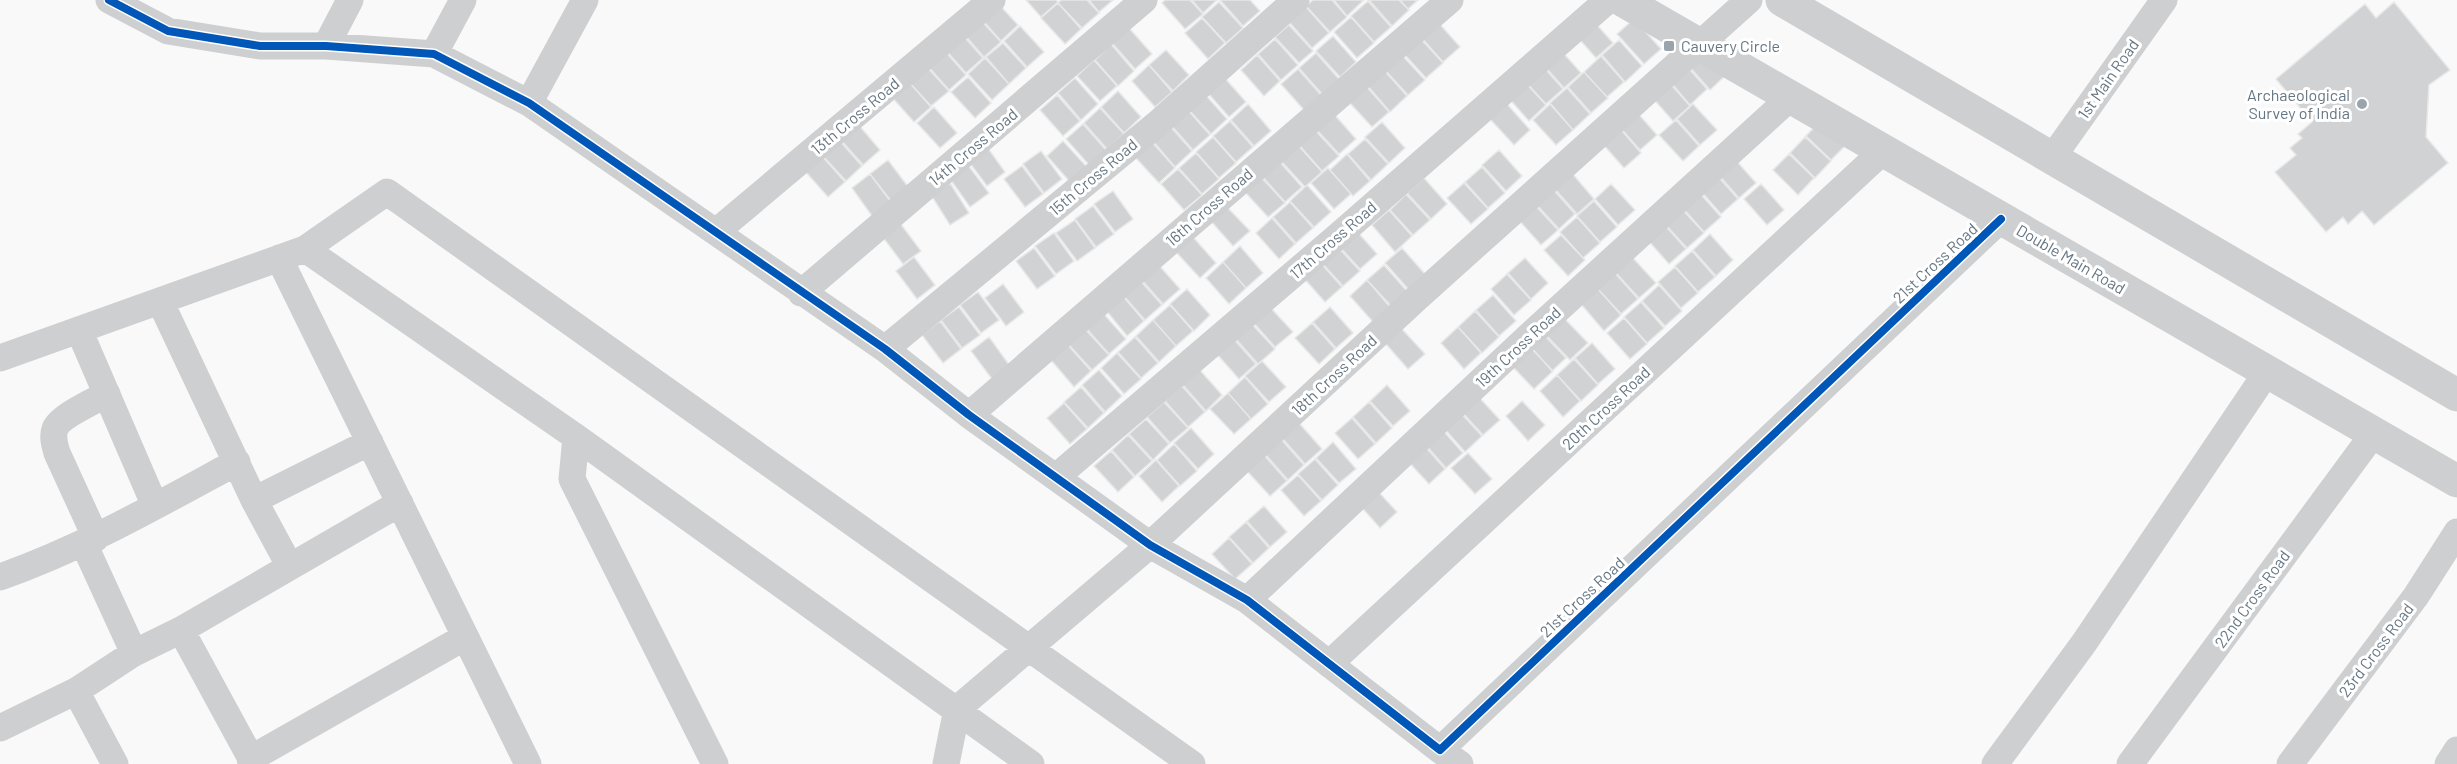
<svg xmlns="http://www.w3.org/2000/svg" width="2457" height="764" font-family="Barlow,sans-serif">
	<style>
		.building { fill: #d0d2d3; stroke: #e8e8e8; stroke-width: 1.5 }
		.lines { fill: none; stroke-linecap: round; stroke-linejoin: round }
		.minor { stroke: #cecfd0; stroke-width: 27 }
		.tertiary { stroke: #cecfd0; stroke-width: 33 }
		.cycleway-casing { stroke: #fff; stroke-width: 11 }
		.cycleway { stroke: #0057b8; stroke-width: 8 }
		.poi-dot { fill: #99a4ac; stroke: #fff; stroke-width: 2 }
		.labels { text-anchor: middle; stroke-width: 6; stroke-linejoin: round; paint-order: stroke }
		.poi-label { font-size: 16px; fill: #657683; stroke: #fff; text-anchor: start }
		.street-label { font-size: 16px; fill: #657683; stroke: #fff }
	</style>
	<rect width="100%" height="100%" fill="#f9f9f9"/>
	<!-- building -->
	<path class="building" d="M995,0l23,25 -17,16 -23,-26z
		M1026,0h30l2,2 -17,15z
		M1061,0h26l12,13 -17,15 -24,-25z
		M1089,0h24l-14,12z
		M1165,0h25l13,14 -18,15 -23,-26z
		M1192,0h25l-14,13z
		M1220,0h30l10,11 -17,15z
		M1313,0h19l15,17 -17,15 -24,-26z
		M1334,0h30l-17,16z
		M1369,0h30l10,10 -17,16z
		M1400,0h18l-10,9z
		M1368,1l23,26 -17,15 -23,-26z
		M1219,2l24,26 -17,15 -24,-26z
		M2394,2l56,68 -21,15 -3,52 22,26 -74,62 -12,-14 -14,13 -5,-7 -17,15 -51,-60 21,-17 -6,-7 12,-10 -4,-4 14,-12 -36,-43 89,-75 11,14z
		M1058,3l23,26 -16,15 -24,-26z
		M1306,7l23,26 -17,15 -23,-26z
		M977,16l24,26 -17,15 -23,-26z
		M1351,17l23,26 -17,15 -23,-26z
		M1590,17l23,26 -17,15 -23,-26z
		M1202,18l23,25 -17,16 -23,-26z
		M1634,19l27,30 -17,15 -27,-30z
		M1437,21l23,26 -17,15 -23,-26z
		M1289,25l24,26 -14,12 -24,-26z
		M1020,26l24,26 -17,15 -23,-26z
		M1129,28l23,26 -17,15 -23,-26z
		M960,32l23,26 -17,15 -23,-26z
		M1333,36l23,26 -16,15 -24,-26z
		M1419,37l24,26 -17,15 -24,-26z
		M1275,39l23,26 -17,15 -23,-26z
		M1619,40l23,26 -17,16 -23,-27z
		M1003,43l23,25 -17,16 -23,-27z
		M1111,44l23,27 -16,15 -23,-26z
		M1558,47l23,26 -17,15 -23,-26z
		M943,49l23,26 -17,15 -23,-26z
		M1704,49l22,26 -16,15 -23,-26z
		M1166,50l23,25 -16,16 -24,-26z
		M1316,53l23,26 -17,15 -23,-26z
		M1401,54l24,26 -17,15 -24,-26z
		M1257,55l23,26 -16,15 -23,-26z
		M1601,56l23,26 -17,15 -23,-25z
		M985,58l24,26 -17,16 -24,-26z
		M1094,60l23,26 -17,15 -23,-25z
		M1540,63l23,26 -17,15 -23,-25z
		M1684,63l23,26 -17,16 -23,-27z
		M925,65l24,26 -18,15 -23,-25z
		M1149,65l23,27 -17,15 -23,-26z
		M1298,69l23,26 -17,15 -23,-26z
		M1384,70l23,26 -17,16 -23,-27z
		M1584,72l24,26 -17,15 -23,-26z
		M1223,76l23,26 -17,15 -23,-26z
		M968,77l23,26 -16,15 -24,-26z
		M1075,78l23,26 -17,16 -23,-27z
		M1522,79l24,26 -17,16 -24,-27z
		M1667,80l23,26 -17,15 -23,-26z
		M908,81l23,26 -17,15 -23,-26z
		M1366,86l23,26 -17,15 -23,-25z
		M1567,88l23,26 -17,16 -23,-27z
		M1118,91l23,26 -17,16 -23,-26z
		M1204,93l23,26 -16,15 -24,-26z
		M1057,95l23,26 -17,15 -23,-26z
		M1248,104l23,27 -17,15 -23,-26z
		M1507,104l23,26 -16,15 -24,-26z
		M1550,104l23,26 -17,15 -23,-25z
		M1693,104l24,26 -17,15 -23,-26z
		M934,107l23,26 -17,15 -23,-25z
		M1100,108l24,26 -17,15 -23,-26z
		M1187,109l23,26 -17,15 -23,-26z
		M1634,109l23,26 -17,15 -23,-26z
		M1333,113l23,26 -17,15 -23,-25z
		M1822,119l25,25 -16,16 -25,-24z
		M1676,120l23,26 -16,15 -24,-26z
		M1230,121l23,26 -17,15 -23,-26z
		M1382,122l23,26 -16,15 -24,-26z
		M857,123l23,27 -17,15 -23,-26z
		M1083,124l23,26 -17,15 -23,-26z
		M1169,125l23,26 -17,16 -23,-27z
		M1618,126l23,27 -17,15 -23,-26z
		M1315,130l24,26 -17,15 -23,-26z
		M1213,137l23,26 -17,15 -23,-26z
		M1805,137l26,24 -16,17 -25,-25z
		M1365,139l23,25 -17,16 -23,-26z
		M839,140l23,26 -16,15 -24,-26z
		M1063,141l24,26 -17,15 -23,-26z
		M1152,142l23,26 -16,15 -24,-26z
		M985,144l20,28 -18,14 -21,-28z
		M1298,145l24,27 -17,15 -24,-26z
		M1499,150l23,26 -16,15 -24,-26z
		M1041,151l21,28 -18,14 -21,-29z
		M1196,153l23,26 -17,15 -23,-26z
		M1347,154l23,27 -17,15 -23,-26z
		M1789,154l25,24 -16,17 -25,-25z
		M822,156l23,26 -17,15 -23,-26z
		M1733,157l23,26 -17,15 -23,-26z
		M888,160l21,28 -18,13 -21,-27z
		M1279,161l23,26 -17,15 -23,-26z
		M968,165l21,28 -19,14 -20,-28z
		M1022,166l21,28 -18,13 -21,-28z
		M1482,167l23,26 -17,15 -23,-26z
		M1328,168l23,26 -17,15 -23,-26z
		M1178,169l24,26 -18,15 -23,-26z
		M1571,172l23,27 -17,15 -23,-26z
		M1715,173l23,26 -17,15 -23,-26z
		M870,174l21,28 -19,14 -20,-28z
		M1261,177l24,26 -17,14 -23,-25z
		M1424,178l23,26 -16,15 -24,-26z
		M950,183l19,30 -19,12 -19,-30z
		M1464,183l24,26 -17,15 -24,-26z
		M1611,184l24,26 -17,15 -23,-26z
		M1761,184l23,26 -17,15 -23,-26z
		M1307,185l24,27 -17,15 -24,-26z
		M1552,188l23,26 -16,15 -24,-26z
		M1113,191l20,28 -18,13 -21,-28z
		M1698,191l23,26 -17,15 -23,-26z
		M1406,194l24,26 -17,15 -23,-25z
		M1594,201l23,26 -17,15 -23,-26z
		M1290,202l23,26 -17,15 -23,-26z
		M1534,204l24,26 -17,15 -23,-26z
		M1093,206l21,28 -18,13 -21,-28z
		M1226,206l24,25 -17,15 -23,-26z
		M1680,207l24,26 -17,15 -24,-26z
		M1389,210l23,26 -17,16 -23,-27z
		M1577,217l23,26 -17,15 -23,-26z
		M1272,218l23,26 -16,15 -23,-26z
		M1075,220l20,28 -18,13 -21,-28z
		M900,223l21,28 -18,13 -21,-28z
		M1663,223l23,26 -17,15 -23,-26z
		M1354,228l23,26 -17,15 -23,-25z
		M1054,233l20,28 -18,13 -21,-28z
		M1710,234l23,26 -17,16 -23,-26z
		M1561,235l24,25 -17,16 -24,-26z
		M1193,237l23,26 -16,15 -24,-26z
		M1336,245l24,26 -17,15 -24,-26z
		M1240,246l23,27 -17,15 -23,-26z
		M1034,248l21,28 -18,13 -21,-28z
		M1402,248l23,26 -17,15 -23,-26z
		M1692,251l23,26 -17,15 -23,-26z
		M914,257l21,28 -18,14 -21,-28z
		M1632,257l24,26 -17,15 -24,-26z
		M1525,258l23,25 -17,16 -23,-26z
		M1319,261l23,26 -17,15 -23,-26z
		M1223,262l23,26 -17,16 -23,-26z
		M1157,263l23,26 -17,15 -23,-26z
		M1384,265l23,26 -16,15 -24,-26z
		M1675,267l23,26 -17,15 -23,-26z
		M1615,273l23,26 -17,15 -23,-25z
		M1507,274l24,26 -17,15 -23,-26z
		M1139,279l23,26 -17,15 -23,-26z
		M1367,280l23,27 -17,15 -23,-26z
		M1003,284l21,28 -18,14 -21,-28z
		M1659,285l23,26 -17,15 -23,-25z
		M1187,289l23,26 -16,16 -24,-27z
		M1598,289l23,26 -17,16 -23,-27z
		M978,292l21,28 -18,13 -21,-28z
		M1122,295l22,26 -17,15 -22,-27z
		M1493,295l23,26 -17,15 -23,-26z
		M1641,302l23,26 -17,15 -23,-26z
		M1170,305l23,26 -17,15 -23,-26z
		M1269,306l24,26 -18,15 -23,-26z
		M959,307l21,28 -18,13 -21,-28z
		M1330,307l23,26 -17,15 -23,-26z
		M1475,311l24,26 -17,16 -24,-26z
		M1103,313l23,26 -17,15 -23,-26z
		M1563,317l25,26 -18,17 -25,-26z
		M1624,318l23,26 -17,15 -23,-26z
		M1153,320l23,26 -17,16 -23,-26z
		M940,321l21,28 -18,14 -21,-28z
		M1251,323l24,26 -17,15 -23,-26z
		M1312,323l23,26 -16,15 -24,-26z
		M1458,327l23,26 -17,16 -23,-26z
		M1401,328l24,26 -17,15 -23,-26z
		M1085,329l24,26 -17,15 -24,-26z
		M1544,335l22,23 -14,13 -21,-24z
		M989,337l21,29 -18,13 -21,-28z
		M1135,337l23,26 -17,15 -23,-26z
		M1233,338l23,26 -17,15 -23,-26z
		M1592,343l23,26 -17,15 -23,-26z
		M1068,345l23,26 -17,16 -23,-27z
		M1530,347l23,24 -19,18 -23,-24z
		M1117,353l24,26 -17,15 -23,-26z
		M1574,359l24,26 -17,16 -24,-26z
		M1262,361l24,26 -17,15 -24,-26z
		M1199,369l23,26 -16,16 -24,-27z
		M1099,370l23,26 -17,16 -23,-27z
		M1557,375l23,26 -17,16 -23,-26z
		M1245,377l23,27 -17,15 -23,-26z
		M1387,385l23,26 -17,15 -23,-25z
		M1182,386l23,26 -17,15 -23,-26z
		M1081,387l23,26 -16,15 -24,-26z
		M1228,393l23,26 -17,15 -24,-25z
		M1476,394l24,26 -17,15 -24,-26z
		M1522,401l23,24 -17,16 -22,-25z
		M1164,402l24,26 -18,15 -23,-26z
		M1369,402l23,26 -16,15 -23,-26z
		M1064,403l23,26 -17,15 -23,-26z
		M1459,411l23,25 -17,16 -23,-26z
		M1352,418l23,26 -17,15 -23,-26z
		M1146,419l23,25 -16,16 -24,-26z
		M1299,423l23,26 -17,15 -23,-26z
		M1440,427l23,26 -17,15 -23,-26z
		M1191,428l23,26 -16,15 -24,-26z
		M1128,435l24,26 -17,15 -23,-26z
		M1281,439l23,26 -16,15 -23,-26z
		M1333,442l23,27 -17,14 -23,-25z
		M1422,443l23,26 -16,15 -24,-26z
		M1174,444l23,27 -17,15 -23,-26z
		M1111,451l23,26 -16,15 -24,-26z
		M1468,453l24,26 -17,15 -24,-26z
		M1264,455l23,26 -17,15 -23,-25z
		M1315,459l23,26 -16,15 -24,-26z
		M1156,460l23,26 -17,16 -23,-26z
		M1298,475l23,26 -17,15 -23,-26z
		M1374,487l23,25 -17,16 -23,-26z
		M1264,506l23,26 -17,15 -23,-26z
		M1246,522l23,26 -16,15 -24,-26z
		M1229,538l23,26 -17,15 -23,-25z"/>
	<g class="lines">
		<!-- minor -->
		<path class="minor" d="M109,0l59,31 92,15h66l108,8 95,49 356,246 84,66 181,130 97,55 193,150 561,-531
			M326,46l24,-46
			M434,54l29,-54
			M529,103l56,-103
			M2052,158l112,-158
			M717,231l275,-231
			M305,249l271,188 455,327
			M279,258l249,506
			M801,293l343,-293
			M160,301l94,199 35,65
			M79,330l76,176
			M885,349l272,-225 139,-124
			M0,358l305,-109 82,-57 805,572
			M969,415l481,-415
			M576,437l-4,42 143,285
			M1056,477l282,-241 270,-236
			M254,500l116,-58
			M96,538l-39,-85c-2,-7 -5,-16 -2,-24 4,-12 39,-28 52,-35
			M84,544l50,109
			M0,577c83,-29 159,-73 237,-115
			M1247,600l283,-265 261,-238
			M181,630l73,134
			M1329,664l554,-513
			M76,691l39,73
			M0,728l76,-37 58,-38 47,-23 219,-127
			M1440,750l20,14
			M250,759l215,-122
			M946,764l11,-55 193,-164 269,-249 330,-296
			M1995,764l89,-121 183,-271
			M2130,764l244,-331
			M2290,764l126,-168 41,-64
			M2448,764l9,-14"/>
		<!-- tertiary -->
		<path class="tertiary" d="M1622,0l835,481
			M1782,0l675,395"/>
		<!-- cycleway casing -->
		<g class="cycleway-casing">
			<path id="cycleway" d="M109,0l59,31 92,15h66l108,8 95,49 356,246 84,66 181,130 97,55 193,150 561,-531"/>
		</g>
		<!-- cycleway -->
		<use href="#cycleway" class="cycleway"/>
	</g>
	<!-- markers -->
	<g class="poi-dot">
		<rect x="1663" y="40" width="12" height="12" rx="3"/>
		<circle cx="2362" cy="104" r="6"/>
	</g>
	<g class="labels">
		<!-- poi labels -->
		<g class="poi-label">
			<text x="1681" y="52">Cauvery Circle</text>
			<text x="2350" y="101" text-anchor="end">Archaeological<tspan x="2350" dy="18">Survey of India</tspan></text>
		</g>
		<!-- street labels -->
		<g class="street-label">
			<text transform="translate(2108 79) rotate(-55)" y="6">1st Main Road</text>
			<text transform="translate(855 116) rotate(-40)" y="6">13th Cross Road</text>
			<text transform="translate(973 147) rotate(-40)" y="6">14th Cross Road</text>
			<text transform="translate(1093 177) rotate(-40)" y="6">15th Cross Road</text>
			<text transform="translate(1209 207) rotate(-41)" y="6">16th Cross Road</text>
			<text transform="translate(1333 240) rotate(-41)" y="6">17th Cross Road</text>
			<text transform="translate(2071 259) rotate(30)" y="6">Double Main Road</text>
			<text transform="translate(1935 263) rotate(-43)" y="6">21st Cross Road</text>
			<text transform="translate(1518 347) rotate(-43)" y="6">19th Cross Road</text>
			<text transform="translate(1334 375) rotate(-43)" y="6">18th Cross Road</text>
			<text transform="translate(1606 408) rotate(-43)" y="6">20th Cross Road</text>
			<text transform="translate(1582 597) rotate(-43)" y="6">21st Cross Road</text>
			<text transform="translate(2252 599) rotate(-54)" y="6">22nd Cross Road</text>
			<text transform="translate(2376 650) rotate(-53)" y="6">23rd Cross Road</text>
		</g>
	</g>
</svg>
